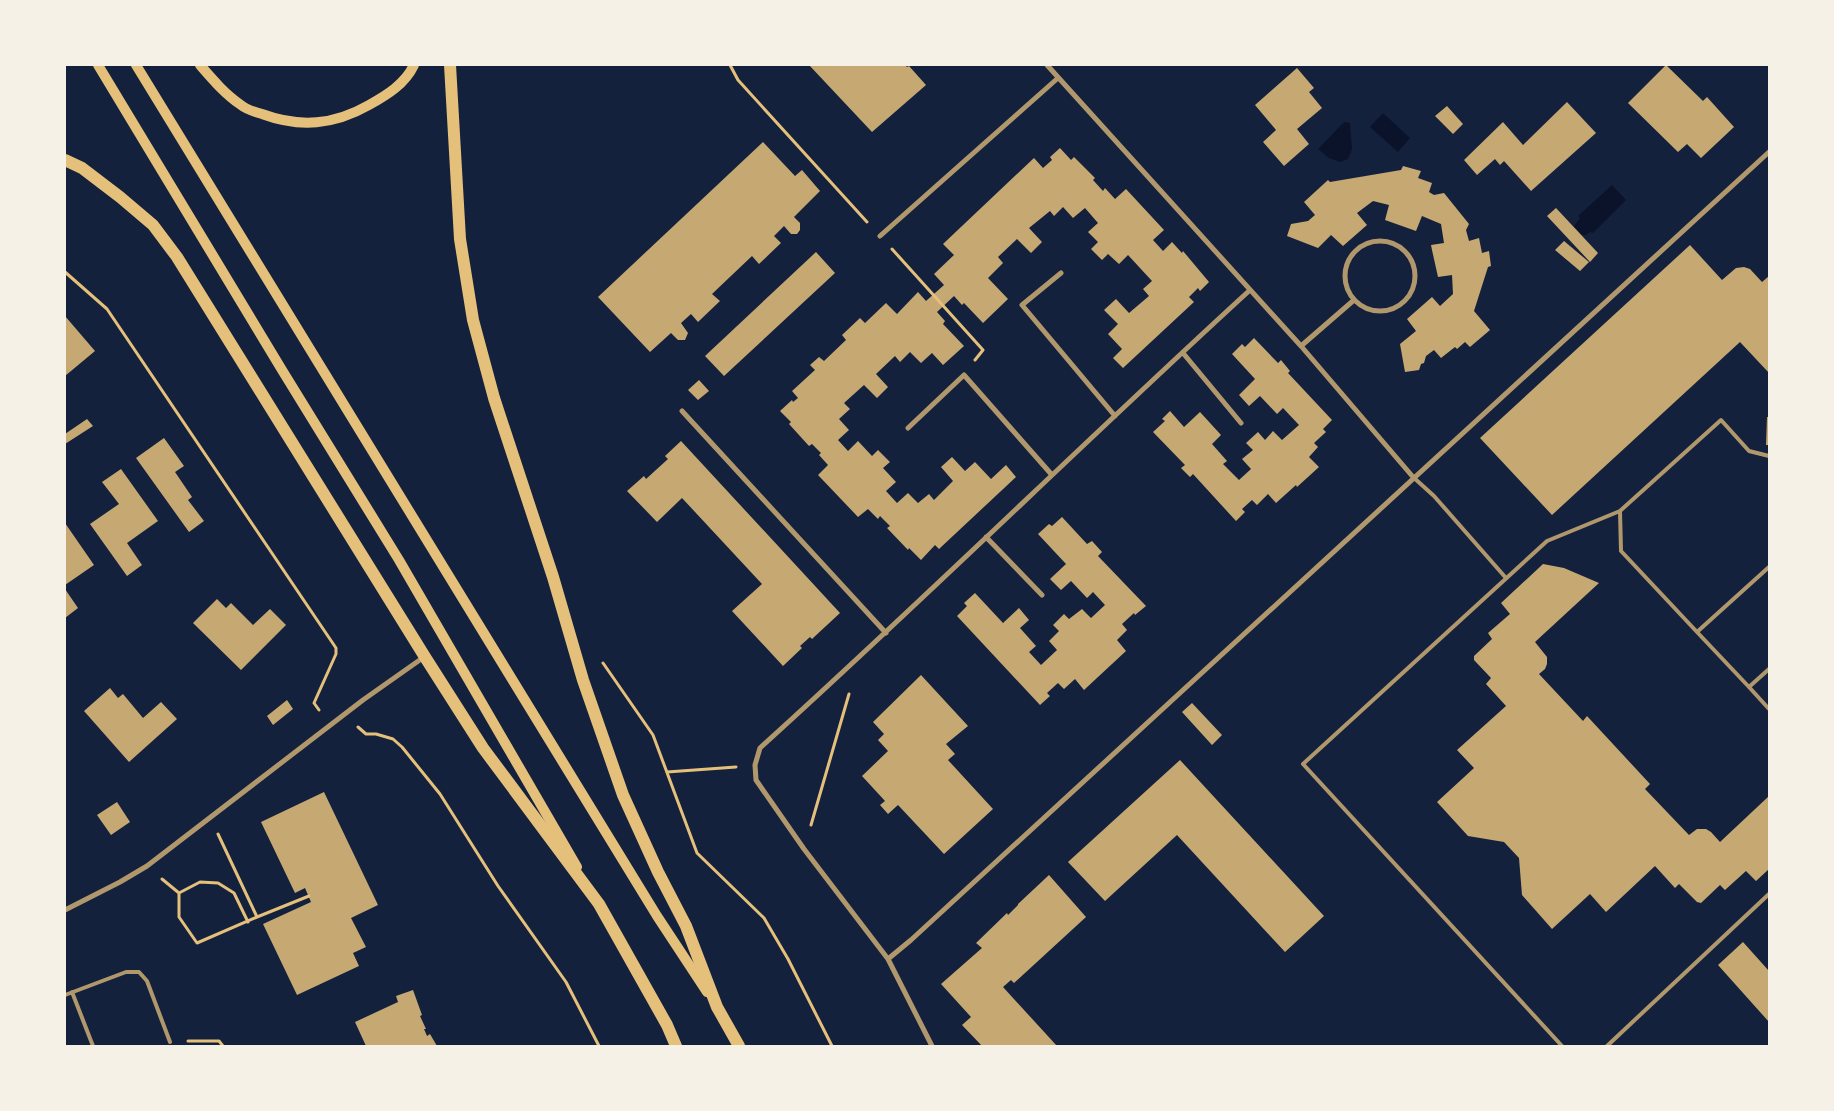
<svg xmlns="http://www.w3.org/2000/svg" width="1834" height="1111" font-family="Commissioner,sans-serif">
	<style>
		.water { fill: #0b132b }
		.building { fill: #c6a872 }
		.lines { fill: none; stroke-linecap: round; stroke-linejoin: round }
		.path { stroke: #e5c07b; stroke-width: 3 }
		.service { stroke: #b1986c; stroke-width: 4 }
		.minor { stroke: #b1986c; stroke-width: 5 }
		.secondary { stroke: #e5c07b; stroke-width: 10 }
		.primary { stroke: #e5c07b; stroke-width: 12 }
	</style>
	<rect width="100%" height="100%" fill="#14213d"/>
	<!-- water -->
	<path class="water" d="M1383,113l27,25 -12,14 -28,-25z
		M1344,122l6,1 2,26 -4,10 -8,3 -11,-4 -11,-9z
		M1612,185l14,15 -33,33 -3,-1 -4,3h-4l-8,-9 6,-8 -2,-2z"/>
	<!-- building -->
	<path class="building" d="M809,65h96l2,2 2,-1 17,19 -54,47z
		M1666,65l37,36 4,-4 27,30 -33,31 -14,-14 -9,8 -50,-49z
		M1297,68l17,20 -5,4 13,16 -25,21 12,15 -25,22 -21,-24 13,-12 -21,-25z
		M1567,102l29,31 -65,58 -27,-30 -4,4 -5,-6 -18,16 -13,-15 39,-38 20,23z
		M1447,106l16,18 -10,10 -18,-18z
		M763,142l32,34 7,-6 18,21 -26,26 6,6v7l-3,4h-6l-7,-8 -10,10 7,7 -22,21 -7,-8 -40,38 8,7 -22,21 -7,-8 -10,9 7,10 -3,7h-7l-7,-7 -21,19 -52,-55z
		M1060,148l11,12 3,-3 21,21 -2,2 10,11 2,-3 10,11 11,-10 38,41 -11,10 10,11 9,-9 10,11 1,-2 26,31 -9,9 -2,-3 -9,9 5,5 -71,66 -10,-10 9,-9 -14,-15 10,-10 -14,-14 12,-11 13,14 20,-17 -6,-7 9,-8 -24,-26 -9,9 -11,-10 -6,6 -11,-11 7,-7 -10,-10 10,-9 -13,-15 -12,10 -10,-11 -9,9 -4,-5 -21,17 13,14 -11,11 -14,-14 -19,18 5,6 -15,15 20,21 -25,24 -19,-20 -2,2 -8,-9 -17,16 8,9 -2,3 21,22 -21,19 -11,-12 -11,10 -11,-11 -10,10 -5,-6 -19,18 12,13 -11,11 -13,-13 -20,18 6,6 -11,10 10,11 -11,10 10,11 10,-10 14,15 6,-6 12,12 -7,6 13,14 -10,9 11,12 11,-10 10,10 11,-9 5,6 19,-19 -12,-14 11,-10 13,14 10,-9 16,17 15,-14 10,12 -77,72 -4,-4 -14,15 -12,-12 -1,2 -21,-22 3,-2 -10,-10 -2,3 -10,-10 -10,8 -40,-42 10,-10 -9,-10 2,-2 -9,-9 -3,2 -20,-22 2,-2 -11,-11 12,-11 1,2 5,-4 -6,-7 23,-21 -5,-5 9,-8 5,4 22,-21 -4,-5 18,-17 5,5 21,-20 11,11 21,-22 8,9 18,-16 -10,-11 20,-19 -11,-11 91,-86 9,10 9,-8 -2,-3z
		M1403,166l18,5 -3,7 14,5 -3,9 5,3 10,-2 25,31 -3,6 3,11 10,-3 3,15 7,-2 2,15 -3,1 -14,44 16,19 -20,17 -5,-5 -8,7 -2,-2 -14,11 -7,-8 -8,6 -2,7 -3,1 -2,6 -14,2 -5,-28 16,-13 -9,-12 25,-22 8,9 13,-12 -1,-19 -14,2 -6,-27 -1,-5 13,-2 -3,-19 -19,-8 -6,15 -31,-11 4,-15 -16,-4 -16,12 10,12 -24,21 -12,-11 -13,13 -31,-12 4,-12 17,-3 7,-6 -11,-13 24,-22 2,2 71,-12z
		M1556,208l42,45 -8,9 -43,-46z
		M1564,241l25,21 -9,9 -25,-21z
		M1690,245l32,35 14,-12 8,-1 6,2 12,13 7,-6v97l-29,-31 -188,173 -72,-77z
		M816,252l19,21 -111,103 -19,-20z
		M65,316l30,35 -30,25z
		M1254,338l24,25 3,-3 9,11 -2,2 44,47 -9,9 3,3 -12,11 4,4 -9,10 10,10 -22,20 -1,-2 -20,18 -8,-9 -11,11 -5,-5 -10,9 3,3 -9,9 -43,-47 -3,3 -9,-9 4,-3 -32,-33 12,-11 -3,-2 8,-8 14,16 16,-15 21,23 -9,9 15,17 -4,3 16,16 12,-11 -9,-10 11,-9 -7,-7 12,-11 7,8 8,-9 9,9 17,-15 -16,-17 -6,6 -17,-18 -11,10 -10,-11 16,-16 -23,-25 10,-10 3,3z
		M699,380l10,11 -11,9 -10,-10z
		M1767,417h2v28h-3z
		M87,419l6,7 -28,18v-10z
		M164,438l20,28 -9,6 17,25 -4,3 16,21 -15,11 -53,-74z
		M681,441l159,172 -28,26 -2,-2 -10,9 2,2 -19,18 -51,-55 30,-27 -80,-86 -25,24 -30,-31 17,-15 2,3 22,-20 -3,-3z
		M121,469l37,52 -31,22 15,22 -15,11 -37,-52 29,-20 -17,-22z
		M1062,517l25,27 5,-3 10,11 -4,4 48,50 -11,9 -1,-2 -12,11 5,6 -10,10 9,11 -42,39 -9,-11 -11,10 -6,-6 -11,10 3,3 -10,9 -83,-89 10,-10 -3,-3 11,-10 28,30 16,-15 10,12 -9,8 16,18 -7,6 12,13 16,-15 -8,-9 10,-10 -6,-6 11,-11 5,5 13,-10 9,9 14,-13 -12,-13 -6,6 -16,-17 -10,9 -11,-11 16,-15 -28,-30 11,-10 3,2z
		M65,523l29,42 -29,20z
		M1543,564l21,4 35,15 -64,59 12,15v7l-2,5 -6,5 44,47 4,-5 63,68 -5,5 44,46 8,-6h9l5,3 9,10 49,-46v73l-13,12 -10,-10 -21,19 -5,-5 -19,18 -4,-1 -18,-18 -4,4 -20,-22 -49,46 -16,-18 -38,35 -30,-34 -3,-37 -15,-16 -36,-6 -31,-34 37,-34 -17,-18 49,-44 -20,-22 5,-6 -17,-18v-4l18,-17 -4,-6 22,-19 -9,-11z
		M65,589l13,19 -13,10z
		M217,599l9,9 5,-5 22,22 17,-16 16,16 -45,45 -48,-47z
		M921,675l47,51 -22,18 9,10 -7,6 45,49 -49,45 -46,-49 -10,9 -8,-9 5,-4 -23,-25 26,-25 -10,-11 6,-6 -11,-12z
		M110,688l8,10 5,-4 20,24 18,-16 16,17 -48,43 -45,-51z
		M287,700l6,9 -20,16 -6,-9z
		M1192,703l30,32 -10,10 -30,-33z
		M1180,760l144,156 -39,36 -108,-117 -72,66 -37,-39z
		M324,792l54,113 -27,13 15,29 -13,6 6,13 -62,29 -34,-71 48,-22 -6,-14 -10,5 -34,-71z
		M117,802l13,20 -19,13 -14,-20z
		M1049,875l37,42 -72,66 -3,-3 -8,7 54,59h-75l-20,-21 9,-8 -30,-33 41,-36 -6,-5 31,-30 1,2 10,-10v-1z
		M1743,942l26,29v51l-51,-57z
		M413,990l9,25 -2,1 6,13h-2l3,7 3,-2 7,12h-71l-11,-24 43,-20 -2,-6z"/>
	<g class="lines">
		<!-- path -->
		<path class="path" d="M730,65l8,15 129,142
			M892,249l91,101 -8,10
			M65,272l42,37 229,339v6l-22,49 5,7
			M603,663l50,72 44,118 67,65 24,41 44,87
			M358,727l8,7h10l17,5 9,8 38,47 58,92 68,96 33,64
			M667,772l69,-5
			M811,825l38,-131
			M218,834l39,83 52,-21
			M162,879l17,14v24l18,26 60,-26
			M179,893l21,-11 18,1 16,10 14,29
			M188,1041h31l4,5"/>
		<!-- service -->
		<path class="service" d="M1413,477l21,19 72,82
			M1620,511l1,40 76,81 72,-65
			M1697,632l52,55
			M1769,669l-20,18 20,22
			M72,992l21,54
			M65,995l61,-23h13l8,9 23,61
			M1562,1046l-259,-282 244,-223 73,-30 101,-91 28,31 20,5
			M1607,1046l162,-152"/>
		<!-- minor -->
		<path class="minor" d="M1047,65l254,281 112,131
			M880,236l178,-158
			M1345 276a35 35 0 1 1 70 0a35 35 0 1 1-70 0Z
			M1061,273l-39,32 93,111
			M1301,346l53,-46
			M1183,353l58,70
			M682,411l204,222
			M908,428l56,-53 88,100
			M986,537l56,58
			M65,910l55,-28 27,-16 216,-166 61,-43
			M888,959l23,-19 858,-788
			M932,1046l-44,-87 -84,-110 -48,-69 -1,-15 5,-17c166,-150 325,-307 490,-458"/>
		<!-- secondary -->
		<path class="secondary" d="M98,65l184,305 117,190 178,307
			M136,65l521,851 50,76
			M200,65c13,15 25,29 41,40 6,5 14,7 21,9 38,14 72,11 107,-9 18,-10 36,-21 45,-40"/>
		<!-- primary -->
		<path class="primary" d="M450,65l10,174 13,81 21,78 59,179 30,103 40,115 35,77 28,54 31,81 22,39
			M65,160l17,8 38,29 33,28 24,32 248,400 58,91 116,156 68,121 9,21"/>
	</g>
	<!-- border -->
	<rect width="1834" height="1111" fill="none" stroke="#f6f1e7" stroke-width="132"/>
</svg>
